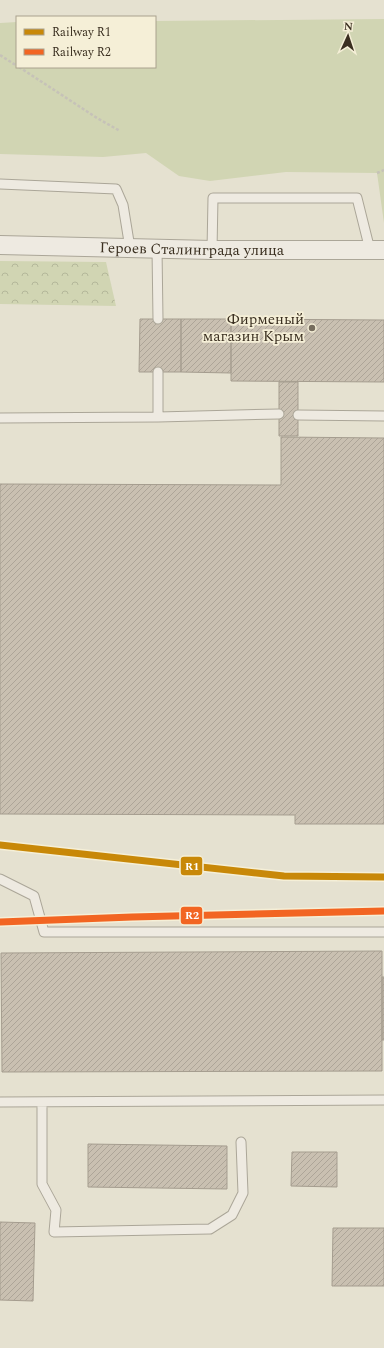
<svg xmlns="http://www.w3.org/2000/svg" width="384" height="1348" font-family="Spectral,serif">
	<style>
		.forest { fill: url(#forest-crowns) }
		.park { fill: #d1d5b3 }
		.building { fill: url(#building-hatch); stroke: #a59d8f }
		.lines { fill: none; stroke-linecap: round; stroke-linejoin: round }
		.service-casing { stroke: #aba698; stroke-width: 11 }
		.minor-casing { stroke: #aba698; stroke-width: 20 }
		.path { stroke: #c6c2b8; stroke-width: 2.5; stroke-dasharray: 3 2; stroke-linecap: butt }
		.service { stroke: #eeeae1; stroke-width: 9 }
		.minor { stroke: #eeeae1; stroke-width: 18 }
		.rail-1-casing { stroke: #f5efd7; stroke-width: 10 }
		.rail-2-casing { stroke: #f5efd7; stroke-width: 10 }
		.rail-1 { stroke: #c88808; stroke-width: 7 }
		.rail-2 { stroke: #f26522; stroke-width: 7 }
		.poi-dot { fill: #766d5e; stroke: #f5efd7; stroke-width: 1.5 }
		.labels { text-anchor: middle; stroke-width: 3.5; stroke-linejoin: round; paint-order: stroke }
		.street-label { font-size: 15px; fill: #3a2f20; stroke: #f5efd7 }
		.poi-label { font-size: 15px; fill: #3a2f20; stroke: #f5efd7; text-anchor: end }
		.line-badge { stroke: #f5efd7; stroke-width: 1.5 }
		.badge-label { font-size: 11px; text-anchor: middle; font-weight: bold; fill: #fff }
	</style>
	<defs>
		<pattern id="forest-crowns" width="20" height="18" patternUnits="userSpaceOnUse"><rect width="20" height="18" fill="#d1d5b3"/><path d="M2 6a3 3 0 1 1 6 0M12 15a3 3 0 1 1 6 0" fill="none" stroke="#b4b79a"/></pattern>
		<pattern id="building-hatch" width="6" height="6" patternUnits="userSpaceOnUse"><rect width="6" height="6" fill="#c9c0b1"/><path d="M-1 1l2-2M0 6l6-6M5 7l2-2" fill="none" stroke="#ada598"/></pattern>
	</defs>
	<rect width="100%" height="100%" fill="#e5e1d0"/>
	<!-- forest -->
	<path class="forest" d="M0,261l106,1 10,44 -116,-2z"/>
	<!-- park -->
	<path class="park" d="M384,19v204l-7,-50 -91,-1 -76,9 -31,-5 -33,-23 -43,4 -103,-3v-131l17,-1v45h138v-46z"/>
	<!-- building -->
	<path class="building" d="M140,319h41v53h-42z
		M181,319h50v54l-50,-1z
		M231,319l153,1v62l-153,-1z
		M279,382h19v54h-19z
		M281,437l103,1v386h-89v-9l-295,-1v-330l281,1z
		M382,951v120l-380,1 -1,-119z
		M382,977h2v63h-2z
		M88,1144l139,2v43l-139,-2z
		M292,1152h45v35l-46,-1z
		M0,1222l35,1 -2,78 -33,-1z
		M333,1228h51v58h-52z"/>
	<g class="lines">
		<!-- service casing -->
		<g class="service-casing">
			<path id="service" d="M0,184l116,5 7,16 7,43
				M157,249l1,70
				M212,250l1,-52h144l13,52
				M298,415l86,1
				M158,417l121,-3
				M0,418l158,-1v-45
				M0,879l34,17 10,36h340
				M0,1102l384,-2
				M42,1102v82l14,26 -2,22 156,-3 22,-14 11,-22 -2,-51"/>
		</g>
		<!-- minor casing -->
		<g class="minor-casing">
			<g id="minor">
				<path id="s1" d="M0,245l212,5h172"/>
			</g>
		</g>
		<!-- path -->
		<path class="path" d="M0,55l17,11
			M19,67l78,51 23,13
			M377,173l7,-3"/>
		<!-- service -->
		<use href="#service" class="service"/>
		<!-- minor -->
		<use href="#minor" class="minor"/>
		<!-- rail-1 casing -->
		<g class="rail-1-casing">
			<path id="rail-1" d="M0,845l284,31 100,1"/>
		</g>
		<!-- rail-2 casing -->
		<g class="rail-2-casing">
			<path id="rail-2" d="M0,922l132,-5 252,-6"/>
		</g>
		<!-- rail-1 -->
		<use href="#rail-1" class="rail-1"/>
		<!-- rail-2 -->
		<use href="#rail-2" class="rail-2"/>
	</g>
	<!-- markers -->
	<circle class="poi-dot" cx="312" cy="328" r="4"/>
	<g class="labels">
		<!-- street labels -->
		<g class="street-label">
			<text dy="5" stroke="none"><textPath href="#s1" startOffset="192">Героев Сталинграда улица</textPath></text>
		</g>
		<!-- poi labels -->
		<g class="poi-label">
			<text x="304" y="324">Фирменый<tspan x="304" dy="17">магазин Крым</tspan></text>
		</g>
	</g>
	<g class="line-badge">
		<rect x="180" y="856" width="23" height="20" rx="4" fill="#c88808"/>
		<rect x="180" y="906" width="23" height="19" rx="4" fill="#f26522"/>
	</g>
	<g class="badge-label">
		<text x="192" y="870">R1</text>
		<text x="192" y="919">R2</text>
	</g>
	<!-- legend -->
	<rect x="16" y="16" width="140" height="52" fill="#f5efd7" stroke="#aaa28e"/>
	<rect x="24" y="29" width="20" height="6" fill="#c88808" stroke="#aaa28e"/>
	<text x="52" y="36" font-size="12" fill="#3a2f20">Railway R1</text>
	<rect x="24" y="49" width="20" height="6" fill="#f26522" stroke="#aaa28e"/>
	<text x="52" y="56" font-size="12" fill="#3a2f20">Railway R2</text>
	<!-- north arrow -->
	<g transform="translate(348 36) rotate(3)" stroke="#f5efd7" stroke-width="3" paint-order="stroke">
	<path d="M0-3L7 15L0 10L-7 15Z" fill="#3a2f20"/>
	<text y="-6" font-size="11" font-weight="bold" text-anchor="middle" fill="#3a2f20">N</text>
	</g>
</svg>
